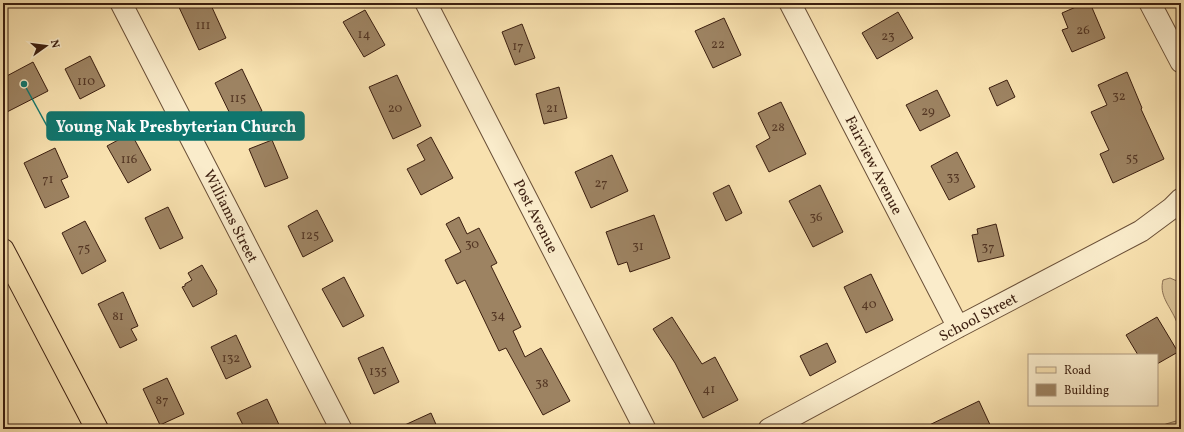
<svg xmlns="http://www.w3.org/2000/svg" width="1184" height="432" font-family="Vollkorn,serif">
	<style>
		.green { fill: #d8c094; stroke: #8a6f52 }
		.building { fill: #9d8362; stroke: #3b1e0f }
		.lines { fill: none; stroke-linecap: round; stroke-linejoin: round }
		.minor-casing { stroke: #6a4f37; stroke-width: 23 }
		.major-casing { stroke: #3b1e0f; stroke-width: 24 }
		.minor { stroke: #faeccb; stroke-width: 21 }
		.major { stroke: #f8e1af; stroke-width: 22 }
		.labels { text-anchor: middle; stroke-width: 4; stroke-linejoin: round; paint-order: stroke }
		.number-label { font-size: 13px; fill: #543724 }
		.street-label { font-size: 15px; fill: #3b1e0f; stroke: #faeccb }
		.leader { fill: none; stroke: #0f766e; stroke-width: 1.5 }
		.callout-dot { fill: #0f766e; stroke: #faeccb; stroke-width: 1.5 }
		.callout { fill: #0f766e; stroke: #0f766e; stroke-width: 1.5 }
		.callout-label { font-size: 16px; text-anchor: middle; font-weight: bold; fill: #fff }
	</style>
	<rect width="100%" height="100%" fill="#f8e1af"/>
	<filter id="stains"><feTurbulence type="fractalNoise" baseFrequency=".005" numOctaves="4"/><feColorMatrix values="0 0 0 0 .2 0 0 0 0 .09 0 0 0 0 .02 0 0 0 .5 -.17"/></filter>
	<radialGradient id="worn" r=".72"><stop offset=".6" stop-color="#630" stop-opacity="0"/><stop offset="1" stop-color="#630" stop-opacity=".3"/></radialGradient>
	<!-- green -->
	<path class="green" d="M1170,278l7,3 4,4v61c-1,-9 -2,-20 -6,-28 -6,-13 -16,-23 -12,-38z
		M1176,421h5v8h-24l9,-5z"/>
	<!-- building -->
	<path class="building" d="M177,3h33l16,35 -27,12z
		M1085,3h5l15,35 -33,14 -10,-22 6,-2 -6,-15z
		M365,10l20,35 -21,12 -21,-35z
		M898,12l15,26 -36,21 -15,-26z
		M724,18l17,37 -28,13 -18,-37z
		M522,24l13,34 -20,7 -13,-33z
		M90,56l15,30 -25,13 -15,-30z
		M33,62l15,29 -45,23v-36z
		M242,69l20,42 -27,13 -20,-41z
		M1127,72l15,36 -1,1 23,50 -51,24 -13,-29 9,-4 -18,-38 16,-7 -9,-20z
		M397,75l24,51 -28,13 -24,-52z
		M1007,80l8,17 -18,9 -8,-18z
		M559,87l8,31 -23,6 -8,-30z
		M937,90l13,26 -30,15 -14,-26z
		M781,102l25,52 -37,18 -13,-26 14,-8 -12,-25z
		M131,133l20,37 -23,13 -21,-37z
		M431,137l22,41 -32,17 -14,-26 18,-9 -8,-15z
		M272,140l16,38 -23,9 -16,-38z
		M55,148l13,29 -7,3 8,17 -24,11 -21,-45z
		M957,152l18,35 -26,13 -18,-34z
		M612,155l16,36 -37,17 -16,-36z
		M729,185l13,28 -16,8 -13,-28z
		M820,185l23,47 -30,15 -24,-46z
		M168,207l15,31 -23,11 -15,-31z
		M317,210l16,31 -30,16 -15,-31z
		M654,215l16,43 -40,14 -3,-10 -9,3 -12,-33z
		M459,217l8,17 12,-6 18,35 -6,3 30,61 -8,4 12,26 16,-9 29,53 -27,14 -37,-67 -7,3 -34,-71 -8,4 -12,-24 16,-8 -15,-28z
		M85,221l21,40 -24,13 -20,-41z
		M996,224l8,32 -26,6 -6,-27 6,-1 -1,-5z
		M202,265l15,26 -1,1 1,2 -24,13 -11,-20 3,-1v-2l7,-4 -4,-7z
		M871,274l22,46 -27,13 -22,-46z
		M344,277l20,39 -21,11 -21,-38z
		M123,292l15,34 -7,3 6,11 -17,8 -22,-44z
		M672,317l30,47 13,-7 23,43 -35,18 -28,-55 -22,-34z
		M1157,317l21,35 -21,12v-9h-19l-12,-20z
		M236,335l15,32 -25,12 -15,-32z
		M827,343l9,19 -26,14 -10,-20z
		M383,347l16,35 -25,12 -16,-36z
		M167,378l17,36 -24,11 -17,-36z
		M267,399l14,30h-36l-8,-16z
		M979,401l13,28h-71z
		M431,413l7,16h-42z"/>
	<g class="lines">
		<!-- minor casing -->
		<g class="minor-casing">
			<path id="minor" d="M121,3l220,426
				M426,3l219,426
				M790,3l168,324
				M1150,3l31,59
				M769,429l189,-102 183,-96 31,-23 9,-9"/>
		</g>
		<!-- major casing -->
		<g class="major-casing">
			<path id="major" d="M3,250l94,179"/>
		</g>
		<!-- minor -->
		<use href="#minor" class="minor"/>
		<!-- major -->
		<use href="#major" class="major"/>
	</g>
	<g class="labels">
		<!-- number labels -->
		<g class="number-label">
			<text x="203" y="29">111</text>
			<text x="1083" y="34">26</text>
			<text x="364" y="38">14</text>
			<text x="888" y="40">23</text>
			<text x="718" y="48">22</text>
			<text x="518" y="50">17</text>
			<text x="86" y="85">110</text>
			<text x="1119" y="100">32</text>
			<text x="238" y="102">115</text>
			<text x="395" y="112">20</text>
			<text x="552" y="112">21</text>
			<text x="928" y="115">29</text>
			<text x="778" y="131">28</text>
			<text x="1132" y="162">55</text>
			<text x="129" y="163">116</text>
			<text x="953" y="181">33</text>
			<text x="48" y="183">71</text>
			<text x="601" y="187">27</text>
			<text x="816" y="221">36</text>
			<text x="310" y="239">125</text>
			<text x="472" y="248">30</text>
			<text x="638" y="250">31</text>
			<text x="988" y="251">37</text>
			<text x="84" y="252">75</text>
			<text x="869" y="308">40</text>
			<text x="498" y="319">34</text>
			<text x="118" y="320">81</text>
			<text x="231" y="362">132</text>
			<text x="378" y="375">135</text>
			<text x="542" y="387">38</text>
			<text x="709" y="393">41</text>
			<text x="162" y="404">87</text>
		</g>
		<!-- street labels -->
		<g class="street-label">
			<text transform="translate(874 165) rotate(63)" y="5">Fairview Avenue</text>
			<text transform="translate(231 216) rotate(63)" y="5">Williams Street</text>
			<text transform="translate(536 216) rotate(63)" y="5">Post Avenue</text>
			<text transform="translate(978 317) rotate(-28)" y="5">School Street</text>
		</g>
	</g>
	<!-- callouts -->
	<path class="leader" d="M24 84L47 126"/>
	<circle class="callout-dot" cx="24" cy="84" r="4"/>
	<rect class="callout" x="47" y="112" width="257" height="28" rx="4"/>
	<g class="callout-label">
		<text x="176" y="132">Young Nak Presbyterian Church</text>
	</g>
	<!-- margin -->
	<rect width="1184" height="432" fill="none" stroke="#f8e1af" stroke-width="16"/>
	<rect x="4" y="4" width="1176" height="424" fill="none" stroke="#3b1e0f" stroke-width="2"/>
	<rect x="8" y="8" width="1168" height="416" fill="none" stroke="#3b1e0f"/>
	<!-- legend -->
	<rect x="1028" y="354" width="130" height="52" fill="#faeccb" stroke="#ae9a80"/>
	<rect x="1036" y="367" width="20" height="6" fill="#f8e1af" stroke="#ae9a80"/>
	<text x="1064" y="374" font-size="12" fill="#3b1e0f">Road</text>
	<rect x="1036" y="384" width="20" height="12" fill="#9d8362" stroke="#ae9a80"/>
	<text x="1064" y="394" font-size="12" fill="#3b1e0f">Building</text>
	<!-- north arrow -->
	<g transform="translate(46 46) rotate(76)" stroke="#faeccb" stroke-width="3" paint-order="stroke">
	<path d="M0-3L7 15L0 10L-7 15Z" fill="#3b1e0f"/>
	<text y="-6" font-size="11" font-weight="bold" text-anchor="middle" fill="#3b1e0f">N</text>
	</g>
	<rect width="100%" height="100%" filter="url(#stains)"/>
	<rect width="100%" height="100%" fill="url(#worn)"/>
</svg>
